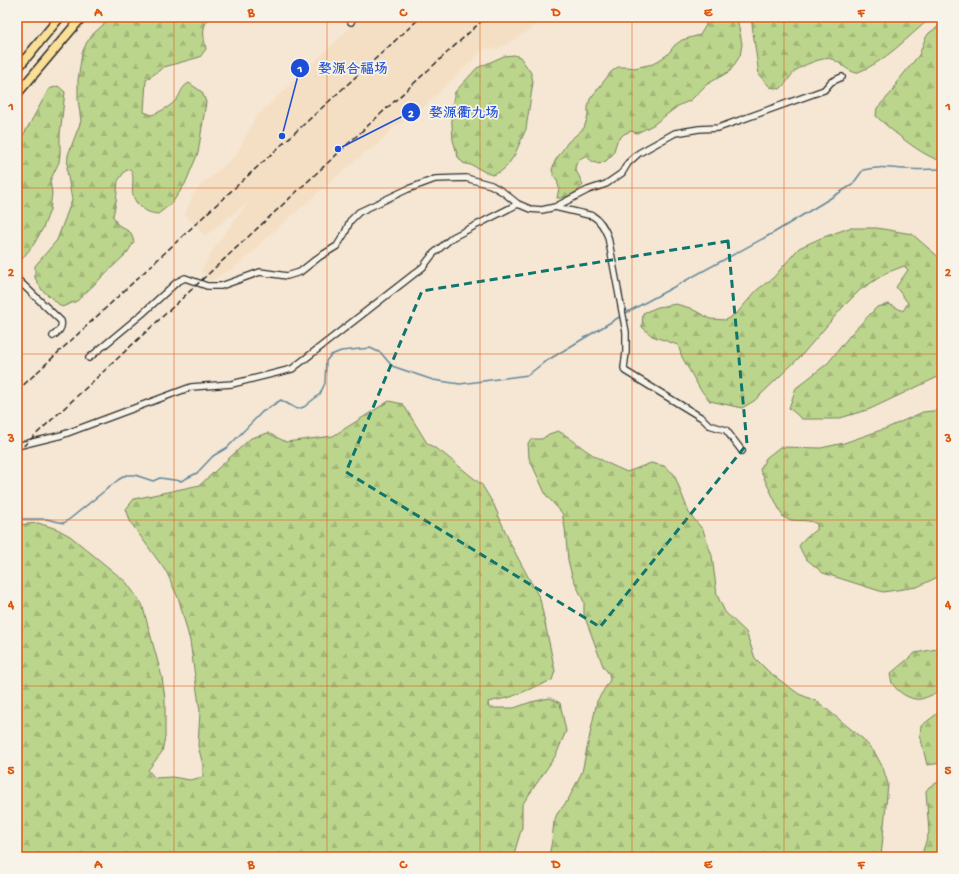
<svg xmlns="http://www.w3.org/2000/svg" width="959" height="874" font-family="'Gochi Hand','LXGW WenKai TC',sans-serif">
	<style>
		.built { fill: #f4dfc4 }
		.forest { fill: url(#forest-firs); stroke: #74805c }
		.lines { fill: none; stroke-linecap: round; stroke-linejoin: round }
		.stream { stroke: #63879c; stroke-width: 1.5 }
		.minor-casing { stroke: #2b2b2b; stroke-width: 8 }
		.highway-casing { stroke: #2b2b2b; stroke-width: 11 }
		.minor { stroke: #f7f3e8; stroke-width: 5.5 }
		.highway { stroke: #fadf96; stroke-width: 8 }
		.rail { stroke: #2b2b2b; stroke-width: 1.5; stroke-dasharray: 6 3; stroke-linecap: butt }
		.marked { fill: none; stroke: #0f766e; stroke-width: 3; stroke-dasharray: 8 5; stroke-linejoin: round }
		.grid { fill: none; stroke: #df570e; stroke-width: 1; stroke-opacity: 0.55 }
		.leader { fill: none; stroke: #1d4ed8; stroke-width: 1.5 }
		.callout-dot { fill: #1d4ed8; stroke: #f7f3e8; stroke-width: 1.5 }
		.mark-label { font-size: 12px; text-anchor: middle; font-weight: bold; fill: #fff }
		.callout-label { font-size: 14px; text-anchor: middle; font-weight: bold; fill: #1d4ed8; stroke: #f7f3e8; stroke-width: 3.5; stroke-linejoin: round; paint-order: stroke }
		.neatline { fill: none; stroke: #df570e; stroke-width: 1.5 }
		.grid-label { font-size: 13px; text-anchor: middle; font-weight: bold; fill: #df570e }
	</style>
	<defs>
		<pattern id="forest-firs" width="22" height="20" patternUnits="userSpaceOnUse"><rect width="22" height="20" fill="#bcd58c"/><path d="M5 1l3.5 6h-7zM16 11l3.5 6h-7z" fill="#a2b779"/></pattern>
	</defs>
	<rect width="100%" height="100%" fill="#f5e7d3"/>
	<filter id="ink" filterUnits="userSpaceOnUse"><feTurbulence type="fractalNoise" baseFrequency=".025" numOctaves="2"/><feDisplacementMap in="SourceGraphic" scale="8" xChannelSelector="R" yChannelSelector="G"/><feConvolveMatrix kernelMatrix="1 2 1 2 8 2 1 2 1" color-interpolation-filters="sRGB"/></filter>
	<g filter="url(#ink)">
		<!-- built -->
		<path class="built" d="M359,17h188l-22,16 -27,16 -13,-1 -73,70 -17,8 -18,19 -13,8 -106,92 -2,4 -23,20 -10,4 -12,8 -10,-10 13,-23 34,-46 -43,34 -20,-22 8,-19 6,-8 37,-32 19,-37 97,-92z"/>
		<!-- forest -->
		<path class="forest" d="M112,17h99c-11,9 -7,20 -5,32l-6,8 -36,10 -18,13 -2,32 8,3c9,-4 18,-8 24,-15 6,-7 4,-12 13,-17l13,9 4,10 -8,51 -13,31 -13,19 -14,11c-8,-1 -11,-2 -17,-7 -16,-13 -3,-27 -11,-38l-5,2 -7,10 -2,21 -3,14 4,8 14,9 3,9 -7,11 -50,48 -15,6 -20,-17 -7,-12v-12l22,-26 15,-40 -5,-29 1,-16 13,-34 -3,-22v-19l4,-27 5,-11 7,-9z
			M705,17h32l5,27 -2,12 -10,15 -24,14 -15,15 -13,6 -25,19 -16,8 -6,-2 -7,3 -7,7 -4,13 -7,7 -7,3 -6,-2 -7,-6c-7,2 -10,6 -11,13l4,7 4,9c-5,7 -17,14 -26,13l2,-10 -2,-8 -3,-4 -2,-6 3,-9 13,-19 16,-14 4,-12v-9l2,-8 21,-27 7,-5h10l6,1 19,-4 14,-9 8,-10 7,-5 18,-5 6,-10z
			M751,17h181c-25,20 -46,45 -76,56 -10,-3 -15,-10 -24,-14 -8,-3 -32,7 -38,13 -5,6 -8,12 -14,17l-10,-2 -11,-12z
			M942,24v137c-19,-4 -51,-31 -66,-45l1,-8 16,-17 4,-9 22,-27 6,-16 4,-6z
			M514,55l6,2 11,16 2,9 -7,47 -12,27 -8,11 -6,5 -8,3 -9,-4 -9,-5 -11,-3 -5,-6 -5,-17 -2,-31 4,-17 22,-24 27,-12z
			M58,86l7,6 -5,42v20l-1,8 -9,19 2,12 -2,17 -7,18 -9,16 -12,15 -5,-2v-115l7,-8 25,-45z
			M849,228h28l35,6 30,26v115l-72,34 -33,10h-35l-13,-11 7,-20 32,-25 23,-29 26,-27 12,-3 14,7 5,-8 -12,-16 12,-17 -4,-4 -18,7 -26,17 -18,18 -41,48 -47,45 -12,7 -32,-7 -10,-12 -18,-32 -4,-12 -26,-9 -10,-9 1,-14 15,-6 18,-3 14,4 20,11 16,1 11,-7 20,-23 16,-12 26,-30 22,-10z
			M389,401l14,3 24,39 17,11 38,31 12,20 17,40 29,54 15,72 -3,9 -41,17 -23,5 1,6h25l17,-6 19,-4 10,5 6,28 -10,24 -34,50v22l-9,30h-496v-332l21,-2 19,6 13,7 56,46 16,22 20,73 3,22v38l-3,15 -14,18 7,8 17,-1 18,3 13,-3v-12l-5,-19 2,-34 -10,-71 -11,-41 -12,-27 -36,-50 -5,-14 8,-10 66,-14 51,-47 17,-5 18,9 47,-6z
			M942,410v165l-25,12 -34,5 -60,-19 -18,-15 -6,-12 6,-8 12,-9v-5c-12,-7 -23,0 -34,-7l-23,-47 6,-12 14,-11 41,1 23,-5 43,-15 36,-16z
			M558,431c12,6 19,13 29,20 13,9 26,15 40,21l24,-9 13,3 10,8 15,39 14,17 9,26 5,39 8,17 21,20 9,26 14,14 16,12 14,10 19,8 45,37 12,14 8,15 5,16 -7,73h-332l3,-17 2,-18 3,-8 11,-14 14,-28 15,-71 13,-21 -1,-6 -6,-8 -13,-35 -6,-16v-13l-12,-26 -4,-16 -3,-32 -3,-15 -16,-18 -17,-37 -1,-15 4,-4h10l7,-5z
			M942,648v44c-8,1 -13,5 -21,7 -10,2 -24,-7 -29,-16 -1,-3 -1,-6 -2,-9l25,-21z
			M942,710v53l-15,2 -7,-30 1,-9z
			M942,780v77h-21l8,-25 -3,-41 3,-4z"/>
		<g class="lines">
			<!-- stream -->
			<path class="stream" d="M624,314l151,-82 77,-47 11,-15c17,-4 24,-2 41,-1 12,1 25,0 38,0
				M17,519h29l18,4 7,-5 47,-38 8,-5h9l18,6 7,-3 21,3 16,-8 16,-17 15,-9 34,-35 19,-12 16,9 7,-2 16,-13 5,-11 1,-22 5,-6 10,-4 29,-3 11,5 11,13 41,14 27,4 68,-9 15,-12 78,-47"/>
			<!-- minor casing -->
			<g class="minor-casing">
				<path id="minor" d="M351,22l2,-5
					M555,207l33,-17 18,-6 16,-11 6,-10 11,-10 36,-20 24,-4 19,-1 106,-38 7,-8 11,-5
					M17,279l44,42c2,7 -3,11 -8,15
					M89,358l53,-44 35,-32 8,-4 22,8h14l39,-14 27,4 13,-4 19,-15 18,-11 8,-13 5,-12 9,-9 49,-23 27,-10 31,-1 25,7 12,7 15,12 12,5 12,1 13,-3 38,9c8,5 12,13 15,21l18,95v20l-2,16 1,3 77,47 7,7 17,5 16,21
					M17,446l45,-11 129,-48 41,-3 60,-15 131,-102 10,-13 20,-17 65,-33"/>
			</g>
			<!-- highway casing -->
			<g class="highway-casing">
				<path id="highway" d="M17,69l43,-52
					M17,94l65,-77"/>
			</g>
			<!-- minor -->
			<use href="#minor" class="minor"/>
			<!-- highway -->
			<use href="#highway" class="highway"/>
			<!-- rail -->
			<path class="rail" d="M17,391l200,-187 204,-187
				M17,452l332,-309 137,-126"/>
		</g>
	</g>
	<!-- marked area -->
	<path class="marked" d="M728,241l19,203 -147,183 -254,-155 76,-181z"/>
	<!-- grid -->
	<path class="grid" d="M174,17v840M327,17v840M480,17v840M632,17v840M784,17v840M17,188h925M17,354h925M17,520h925M17,686h925"/>
	<!-- callouts -->
	<path class="leader" d="M282 136L300 68M338 149L411 112"/>
	<g class="callout-dot">
		<circle cx="282" cy="136" r="4"/>
		<circle cx="338" cy="149" r="4"/>
		<circle cx="300" cy="68" r="10"/>
		<circle cx="411" cy="112" r="10"/>
	</g>
	<g class="mark-label">
		<text x="300" y="72">1</text>
		<text x="411" y="117">2</text>
	</g>
	<g class="callout-label">
		<text x="353" y="73">婺源合福场</text>
		<text x="464" y="117">婺源衢九场</text>
	</g>
	<!-- margin -->
	<rect width="959" height="874" fill="none" stroke="#f7f3e8" stroke-width="44"/>
	<rect x="22" y="22" width="915" height="830" class="neatline"/>
	<g class="grid-label">
		<text x="98" y="16">A</text>
		<text x="251" y="16">B</text>
		<text x="403" y="16">C</text>
		<text x="556" y="16">D</text>
		<text x="708" y="16">E</text>
		<text x="861" y="16">F</text>
		<text x="11" y="110">1</text>
		<text x="948" y="110">1</text>
		<text x="11" y="276">2</text>
		<text x="948" y="276">2</text>
		<text x="11" y="442">3</text>
		<text x="948" y="442">3</text>
		<text x="11" y="608">4</text>
		<text x="948" y="608">4</text>
		<text x="11" y="774">5</text>
		<text x="948" y="774">5</text>
		<text x="98" y="868">A</text>
		<text x="251" y="868">B</text>
		<text x="403" y="868">C</text>
		<text x="556" y="868">D</text>
		<text x="708" y="868">E</text>
		<text x="861" y="868">F</text>
	</g>
</svg>
